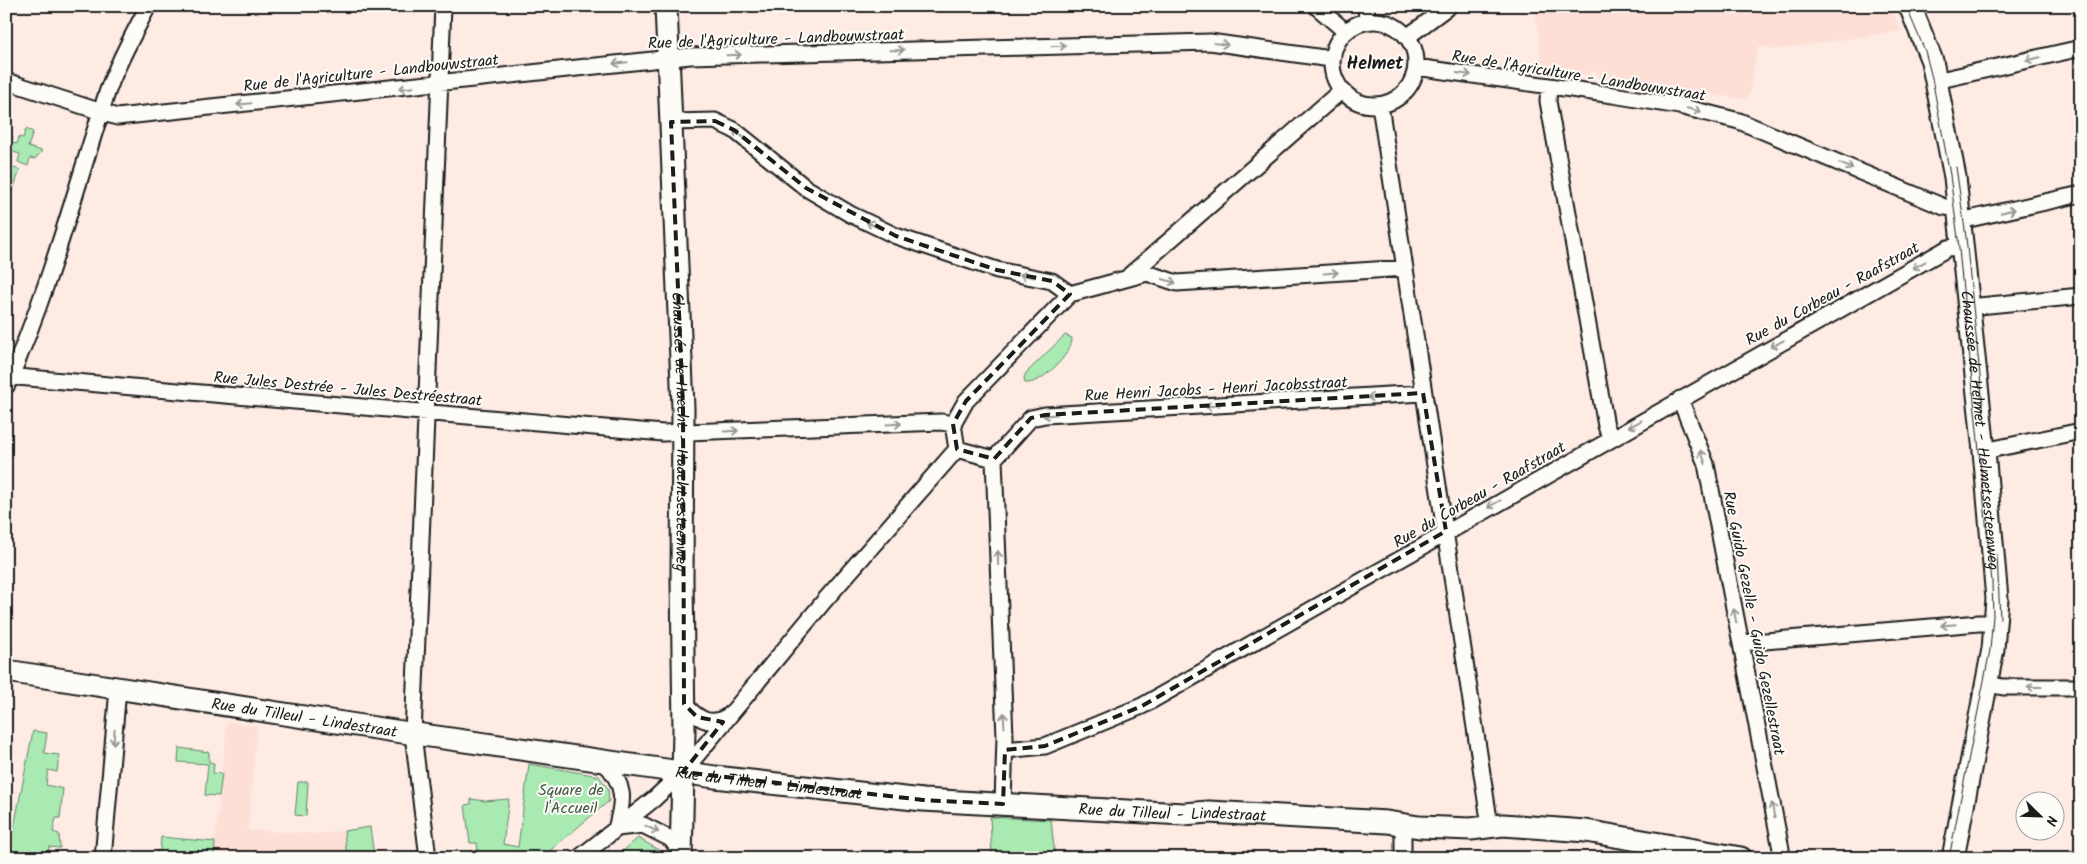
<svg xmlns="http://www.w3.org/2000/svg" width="2087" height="864" font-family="Kalam,sans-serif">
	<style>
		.built { fill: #fddfd6 }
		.green { fill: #a9eab3; stroke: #628368 }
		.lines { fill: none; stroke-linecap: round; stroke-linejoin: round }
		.street-casing { stroke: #1c1c1c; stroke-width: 19 }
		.secondary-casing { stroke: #1c1c1c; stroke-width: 25 }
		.street { stroke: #fdfcf7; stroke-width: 15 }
		.secondary { stroke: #fdfcf7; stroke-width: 21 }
		.tram { stroke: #1c1c1c; stroke-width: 1 }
		.oneway { stroke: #989794 }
		.marked { fill: none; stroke: #1c1c1c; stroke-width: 4; stroke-dasharray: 10 6; stroke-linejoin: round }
		.labels { text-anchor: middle; stroke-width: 4; stroke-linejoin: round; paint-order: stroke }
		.street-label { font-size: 16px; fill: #1c1c1c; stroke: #fdfcf7 }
		.park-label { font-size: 16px; fill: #465a49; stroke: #fdfcf7 }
		.neighbourhood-label { font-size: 18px; font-weight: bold; fill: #1c1c1c; stroke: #fdfcf7 }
	</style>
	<rect width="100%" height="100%" fill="#fdebe4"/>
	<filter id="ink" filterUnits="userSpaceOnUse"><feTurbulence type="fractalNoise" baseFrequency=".02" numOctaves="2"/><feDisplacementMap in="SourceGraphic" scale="10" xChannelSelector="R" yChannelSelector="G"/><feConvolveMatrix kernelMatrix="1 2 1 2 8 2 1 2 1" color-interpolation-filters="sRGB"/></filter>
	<g filter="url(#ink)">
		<!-- built -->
		<path class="built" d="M1535,6h355l11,25 -129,19v-2l-14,-2 -10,54 -127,-20 -5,-7 -7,5 -9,-1 -6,-7 -6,5 -10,-1 -5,-7 -7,6 -10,-2 -5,-6 -9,4z
			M227,722l30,4 -9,104 69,4 27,-3 3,27h-147l14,-2z"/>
		<!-- green -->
		<path class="green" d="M26,129l7,3 -5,15 14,4 -7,8 -5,-1 -2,8 -10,-4 2,-8 -14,-4v-16l7,2 -2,6 6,2 2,-7 4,1z
			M7,166l13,4 -13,36 -1,-37z
			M1065,335l7,3c1,15 -31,47 -47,45l-1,-5 2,-5z
			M33,731l14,2 -3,20 15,2 -2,17 -9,-2 -2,15 17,4 -3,29h-4l-3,14 6,2 1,14 -11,-1 -1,11 -42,-1v-26l7,1 1,-5z
			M179,748l30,4v10l5,1 -1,10 9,1 -3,22 -14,-1 3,-31 -30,-2z
			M529,764l70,12 9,13 1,12 -63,53 -68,-1 -1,-10h-7l-5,-38 6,-1v-5l14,2 24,-2 -6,45 15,3z
			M298,782h10l-2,34 -11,-1z
			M990,817l61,3 4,38h-63z
			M370,827l4,29 -27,2 -3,-27z
			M161,837l54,5 -1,16h-58v-7h4z
			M638,838l24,14v6h-47z"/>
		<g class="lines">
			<!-- street casing -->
			<g class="street-casing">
				<path id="street" d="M1316,6l30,26
					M1366,6l1,16
					M1332 63a42 42 0 1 1 84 0a42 42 0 1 1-84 0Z
					M1407,37l42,-31
					M1416,67l197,28 66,11 60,15 205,86 14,1
					M6,81l111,36 573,-61 520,-14 114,16 9,-2
					M1936,81l145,-33
					M1549,87l-1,14 58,325 5,12
					M1380,105l110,721
					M671,122l44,-1 19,9 72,58 44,26 46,22 101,34 55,11 18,13
					M1960,221l121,-27
					M1130,275l212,-185
					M1969,307l112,-11
					M6,376l657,57 278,-11 12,2
					M7,385c42,-94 68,-195 100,-292 10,-30 27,-59 41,-87
					M1680,399l26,65 75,385 -1,9
					M957,449l-4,-25 13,-23 104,-107 77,-21 30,10 228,-15
					M957,449l37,10 37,-41 14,-3 378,-22
					M1984,451l97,-20
					M994,459l11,278 -2,67
					M1741,643l238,-20h18
					M1987,684l16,3h78
					M684,704c13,14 26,24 44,12
					M1005,750l40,-4 97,-40 806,-458 15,-2
					M604,762c22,23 20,38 12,67
					M1403,824v34
					M617,828l26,-3 28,14 9,12
					M103,858l15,-169
					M428,858l-15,-124 30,-728
					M579,858l75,-59 29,-27 142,-172 132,-151"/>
			</g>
			<!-- secondary casing -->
			<g class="secondary-casing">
				<g id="secondary">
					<path id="s1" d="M666,6l17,402 -1,171 2,152 -3,127"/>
					<path id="s2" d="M1910,6l22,55 23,116 29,274 13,148 -4,50 -40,209"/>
					<path id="s3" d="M6,671l389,60 320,46 208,23 261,14 25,-2 178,10 32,5 52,2 32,-4 83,6 155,27"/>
				</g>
			</g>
			<!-- street -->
			<use href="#street" class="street"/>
			<!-- secondary -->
			<use href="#secondary" class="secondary"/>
			<!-- tram -->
			<path class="tram" d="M1906,6l19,45 7,27 18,97 8,64 34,343 1,34 -3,34 -41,208
				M1956,167l10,70 18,178
				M1997,554l3,65"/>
		</g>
		<!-- one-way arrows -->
		<defs><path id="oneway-shaft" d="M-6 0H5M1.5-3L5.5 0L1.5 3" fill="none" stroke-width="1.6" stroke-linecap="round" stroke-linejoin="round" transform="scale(1.25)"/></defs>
		<g class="oneway">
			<use href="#oneway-shaft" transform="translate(1221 44) rotate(8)"/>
			<use href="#oneway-shaft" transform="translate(1059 46) rotate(-2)"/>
			<use href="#oneway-shaft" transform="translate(897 50) rotate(-1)"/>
			<use href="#oneway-shaft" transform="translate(734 55) rotate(-2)"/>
			<use href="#oneway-shaft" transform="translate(2033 59) rotate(167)"/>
			<use href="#oneway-shaft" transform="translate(620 63) rotate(174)"/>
			<use href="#oneway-shaft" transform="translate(1464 74) rotate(8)"/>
			<use href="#oneway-shaft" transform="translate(406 88) rotate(174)"/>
			<use href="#oneway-shaft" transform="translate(244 104) rotate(174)"/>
			<use href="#oneway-shaft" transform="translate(1694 110) rotate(14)"/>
			<use href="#oneway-shaft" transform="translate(739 134) rotate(-144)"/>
			<use href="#oneway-shaft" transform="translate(1846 166) rotate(23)"/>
			<use href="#oneway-shaft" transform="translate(2008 211) rotate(-13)"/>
			<use href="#oneway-shaft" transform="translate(873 225) rotate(-154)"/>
			<use href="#oneway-shaft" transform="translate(1919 265) rotate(151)"/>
			<use href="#oneway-shaft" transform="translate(1331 273) rotate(-4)"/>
			<use href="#oneway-shaft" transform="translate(1027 276) rotate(-169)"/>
			<use href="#oneway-shaft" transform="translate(1169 281) rotate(17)"/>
			<use href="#oneway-shaft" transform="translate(1777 344) rotate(151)"/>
			<use href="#oneway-shaft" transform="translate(1374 397) rotate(176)"/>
			<use href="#oneway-shaft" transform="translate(1212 406) rotate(177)"/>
			<use href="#oneway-shaft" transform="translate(1050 415) rotate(174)"/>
			<use href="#oneway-shaft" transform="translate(894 424) rotate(-3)"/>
			<use href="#oneway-shaft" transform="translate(1635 424) rotate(151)"/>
			<use href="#oneway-shaft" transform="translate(731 431) rotate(-3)"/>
			<use href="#oneway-shaft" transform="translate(1703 457) rotate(-111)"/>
			<use href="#oneway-shaft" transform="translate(1494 504) rotate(150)"/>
			<use href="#oneway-shaft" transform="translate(998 558) rotate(-91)"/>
			<use href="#oneway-shaft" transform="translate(1735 616) rotate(-101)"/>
			<use href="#oneway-shaft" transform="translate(1948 625) rotate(175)"/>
			<use href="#oneway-shaft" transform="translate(2034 687) rotate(-180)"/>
			<use href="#oneway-shaft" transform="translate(1004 720) rotate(-93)"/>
			<use href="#oneway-shaft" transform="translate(114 737) rotate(95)"/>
			<use href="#oneway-shaft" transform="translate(1773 810) rotate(-101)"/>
			<use href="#oneway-shaft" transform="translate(652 829) rotate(26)"/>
		</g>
	</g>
	<!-- marked area -->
	<path class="marked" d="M715,121l19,9 72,58 90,48 101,34 55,11 18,13 -104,107 -13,23 4,25 37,10 37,-41 14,-3 378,-22 23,138 -304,175 -97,40 -40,4 -2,54 -80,-4 -240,-28 40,-50 -26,-5 -13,-13 -1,-296 -12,-286z"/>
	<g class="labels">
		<!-- street labels -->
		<g class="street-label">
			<text transform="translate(776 38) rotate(-2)" y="6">Rue de l'Agriculture - Landbouwstraat</text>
			<text transform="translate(371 72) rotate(-6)" y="6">Rue de l'Agriculture - Landbouwstraat</text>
			<text transform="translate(1579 75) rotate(9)" y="6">Rue de l'Agriculture - Landbouwstraat</text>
			<text transform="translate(1832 293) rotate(-29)" y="6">Rue du Corbeau - Raafstraat</text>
			<text transform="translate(348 388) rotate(5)" y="6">Rue Jules Destrée - Jules Destréestraat</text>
			<text transform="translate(1216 388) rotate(-3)" y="6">Rue Henri Jacobs - Henri Jacobsstraat</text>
			<text dy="6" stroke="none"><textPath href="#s2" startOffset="432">Chaussée de Helmet - Helmetsesteenweg</textPath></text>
			<text dy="6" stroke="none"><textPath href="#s1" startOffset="426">Chaussée de Haecht - Haachtsesteenweg</textPath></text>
			<text transform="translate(1479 494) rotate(-30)" y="6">Rue du Corbeau - Raafstraat</text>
			<text transform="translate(1755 623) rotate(79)" y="6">Rue Guido Gezelle - Guido Gezellestraat</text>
			<text dy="6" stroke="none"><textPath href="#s3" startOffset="302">Rue du Tilleul - Lindestraat</textPath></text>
			<text dy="6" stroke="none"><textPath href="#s3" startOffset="771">Rue du Tilleul - Lindestraat</textPath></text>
			<text dy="6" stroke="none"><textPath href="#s3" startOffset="1176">Rue du Tilleul - Lindestraat</textPath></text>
		</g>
		<!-- park labels -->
		<g class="park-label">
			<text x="571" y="795">Square de<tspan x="571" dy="18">l'Accueil</tspan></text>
		</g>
		<!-- neighbourhood labels -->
		<g class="neighbourhood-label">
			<text x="1375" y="69">Helmet</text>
		</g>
	</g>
	<!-- margin -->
	<rect width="2087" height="864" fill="none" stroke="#fdfcf7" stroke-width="25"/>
	<rect x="12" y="12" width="2062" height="839" fill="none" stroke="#1c1c1c" stroke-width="2" filter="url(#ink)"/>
	<!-- north arrow -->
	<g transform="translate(2040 816) rotate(113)"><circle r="24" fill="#fdfcf7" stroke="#a3a29f"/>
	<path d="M0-4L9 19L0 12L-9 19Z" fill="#1c1c1c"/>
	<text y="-8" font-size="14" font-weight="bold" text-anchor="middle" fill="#1c1c1c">N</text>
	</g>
</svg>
